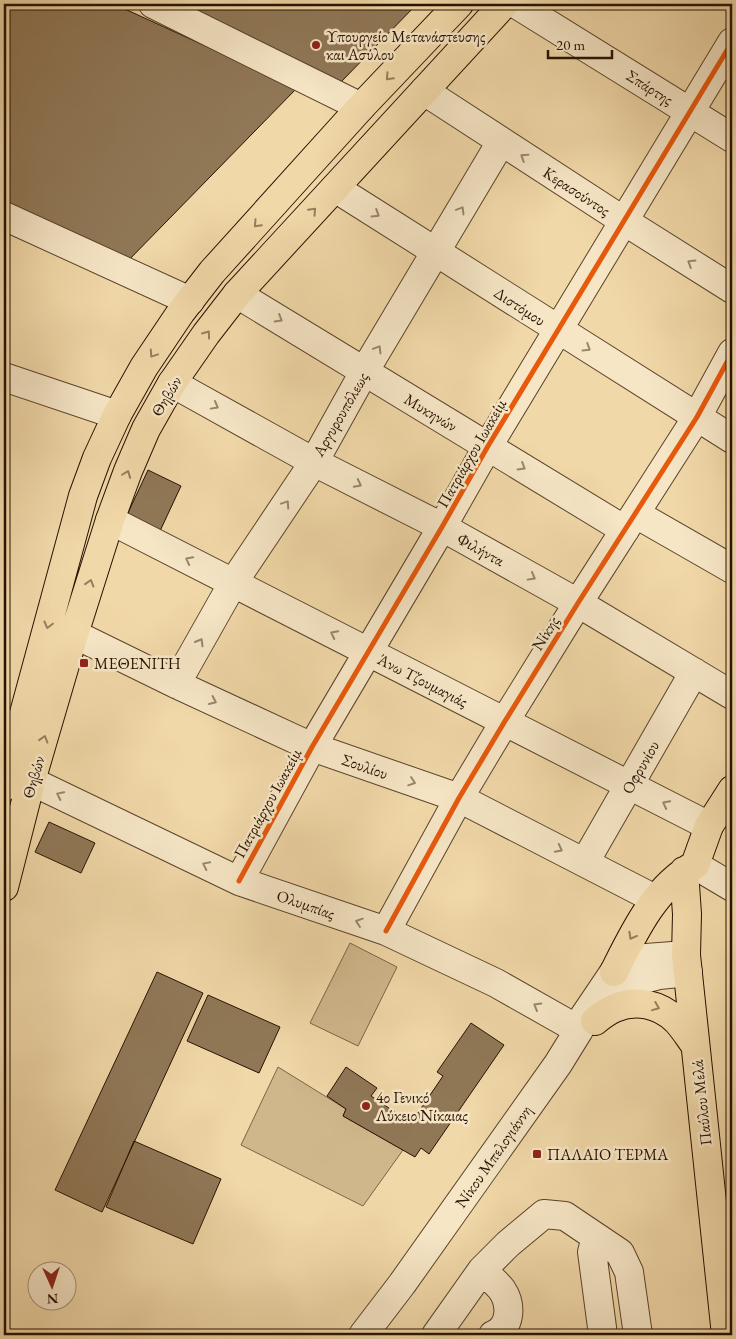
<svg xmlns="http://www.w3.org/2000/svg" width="736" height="1339" font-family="'EB Garamond',serif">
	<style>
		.green { fill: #cfb68b; stroke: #7b6446 }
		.building { fill: #907857; stroke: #271100 }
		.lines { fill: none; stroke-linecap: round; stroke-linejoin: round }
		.minor-casing { stroke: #5a432a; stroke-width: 30 }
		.major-casing { stroke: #271100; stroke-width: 30 }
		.minor { stroke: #f6e6c6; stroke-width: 28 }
		.major { stroke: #f1d8a8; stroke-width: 28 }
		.cycleway-casing { stroke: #f6e6c6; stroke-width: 8 }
		.cycleway { stroke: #e8590c; stroke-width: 5 }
		.oneway { stroke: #967e5c }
		.oneway2 { stroke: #99866d }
		.poi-dot { fill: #8f2418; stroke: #f6e6c6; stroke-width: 2 }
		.labels { text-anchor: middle; stroke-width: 5; stroke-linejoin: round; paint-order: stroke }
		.poi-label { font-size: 16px; fill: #271100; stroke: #f6e6c6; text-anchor: start }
		.street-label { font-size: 16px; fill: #271100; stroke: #f6e6c6 }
	</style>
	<rect width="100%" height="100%" fill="#f1d8a8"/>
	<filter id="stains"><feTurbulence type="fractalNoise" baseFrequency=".004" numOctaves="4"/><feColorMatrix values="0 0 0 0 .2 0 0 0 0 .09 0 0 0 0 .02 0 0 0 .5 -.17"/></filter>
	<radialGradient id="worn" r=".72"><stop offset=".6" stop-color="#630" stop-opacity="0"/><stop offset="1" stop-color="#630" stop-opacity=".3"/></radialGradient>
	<!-- green -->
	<path class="green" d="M350,943l47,24 -39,79 -48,-23z
		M278,1067l68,42 -3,7 60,34 -40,56 -122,-61z"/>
	<!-- building -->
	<path class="building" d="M4,4h110l183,84 -175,179 -118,-55z
		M170,4h247l-79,81z
		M148,470l33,16 -21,45 -33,-16z
		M49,822l46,21 -14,30 -46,-21z
		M157,972l46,21 -101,219 -47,-22z
		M208,995l72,32 -21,46 -72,-32z
		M471,1023l33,22 -75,109 -8,-6 -6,9 -72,-41 3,-7 -19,-13 19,-29 31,21 -6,8 40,27 32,-47 -6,-4z
		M134,1141l87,38 -28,65 -87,-37z"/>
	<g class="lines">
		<!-- minor casing -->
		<g class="minor-casing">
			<path id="minor" d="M153,4l208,103
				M516,4l216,134
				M424,91l200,130 108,68
				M335,188l397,251
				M4,216l186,85
				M237,294l388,236
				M4,377l113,38
				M172,383l142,79 128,65 136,76 154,92
				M636,514l96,55
				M110,520l599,306
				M74,634l102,50 136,63 147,51 196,101
				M176,684l57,-101 81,-121 50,-90 137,-230
				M31,781l208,100 147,50 110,52 83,47
				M585,862l109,-190
				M695,865l37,22
				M239,881l73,-134 130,-220 46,-81 244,-404
				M386,931l73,-133 46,-77 73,-118 119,-186 35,-64
				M606,1007l8,-9 5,-9 7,-5 33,-9 29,-3
				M596,1237l-4,15 11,83
				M482,1270c6,6 15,13 20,20 10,15 9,38 -9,45
				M363,1335l39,-51 156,-220 21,-34 4,-12 31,-46 7,-6 6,-4 19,-4 40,-3
				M436,1335l46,-65 26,-26 36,-30 21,2 55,37 9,19 9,63"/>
		</g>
		<!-- major casing -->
		<g class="major-casing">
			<path id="major" d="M4,787l79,-291 14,-38 20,-43 27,-48 37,-55 31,-40 149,-165 98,-103
				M684,871l3,43 -1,41 40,380
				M4,887l27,-106 43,-147 36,-114 18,-49 18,-42 26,-46 34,-49 31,-40 267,-290
				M614,972c20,-40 41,-85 81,-107l14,-39 23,-36
				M595,1021c6,-5 13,-10 20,-13 21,-9 44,-4 61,12 7,7 13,17 19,25"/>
		</g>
		<!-- minor -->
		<use href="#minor" class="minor"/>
		<!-- major -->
		<use href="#major" class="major"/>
		<!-- cycleway casing -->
		<g class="cycleway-casing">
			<path id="cycleway" d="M239,881l73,-134 130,-220 46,-81 244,-404
				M386,931l73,-133 46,-77 73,-118 119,-186 35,-64"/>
		</g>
		<!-- cycleway -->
		<use href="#cycleway" class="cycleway"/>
	</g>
	<!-- one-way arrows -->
	<defs><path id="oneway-chevron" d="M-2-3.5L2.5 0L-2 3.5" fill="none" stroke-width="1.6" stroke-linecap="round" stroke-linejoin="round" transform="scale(1.25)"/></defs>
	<g class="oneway">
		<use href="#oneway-chevron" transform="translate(389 77) rotate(133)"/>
		<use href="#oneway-chevron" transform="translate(313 211) rotate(-47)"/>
		<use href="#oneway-chevron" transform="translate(257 224) rotate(133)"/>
		<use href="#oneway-chevron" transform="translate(207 334) rotate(-54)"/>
		<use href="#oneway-chevron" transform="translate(153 354) rotate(124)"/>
		<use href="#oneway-chevron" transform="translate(127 474) rotate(-69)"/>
		<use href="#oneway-chevron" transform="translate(90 583) rotate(-73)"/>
		<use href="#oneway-chevron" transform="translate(48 625) rotate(105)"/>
		<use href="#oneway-chevron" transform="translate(44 739) rotate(-73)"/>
		<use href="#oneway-chevron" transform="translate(632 936) rotate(119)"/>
		<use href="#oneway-chevron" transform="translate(656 1007) rotate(22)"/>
	</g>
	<g class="oneway2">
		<use href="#oneway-chevron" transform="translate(524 157) rotate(-147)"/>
		<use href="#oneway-chevron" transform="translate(461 210) rotate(-59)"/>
		<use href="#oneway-chevron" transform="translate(376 214) rotate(32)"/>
		<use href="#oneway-chevron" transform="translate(691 263) rotate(-148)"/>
		<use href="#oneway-chevron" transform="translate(279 319) rotate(31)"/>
		<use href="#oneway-chevron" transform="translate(587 348) rotate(32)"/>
		<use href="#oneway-chevron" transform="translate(378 349) rotate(-59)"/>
		<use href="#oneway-chevron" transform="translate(215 406) rotate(29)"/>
		<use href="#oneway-chevron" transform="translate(522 467) rotate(31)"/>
		<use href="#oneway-chevron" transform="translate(358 484) rotate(27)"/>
		<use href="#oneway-chevron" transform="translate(286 504) rotate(-56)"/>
		<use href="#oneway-chevron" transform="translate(189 560) rotate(-153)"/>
		<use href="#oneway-chevron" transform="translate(532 577) rotate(29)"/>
		<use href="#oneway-chevron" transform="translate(334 634) rotate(-153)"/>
		<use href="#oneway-chevron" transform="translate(200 642) rotate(-60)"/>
		<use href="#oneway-chevron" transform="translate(213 701) rotate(25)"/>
		<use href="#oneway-chevron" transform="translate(412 782) rotate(19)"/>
		<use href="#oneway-chevron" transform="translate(60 795) rotate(-154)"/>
		<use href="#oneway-chevron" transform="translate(666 804) rotate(-153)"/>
		<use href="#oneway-chevron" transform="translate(559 849) rotate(27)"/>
		<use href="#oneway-chevron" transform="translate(206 865) rotate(-154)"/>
		<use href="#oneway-chevron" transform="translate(359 922) rotate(-161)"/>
		<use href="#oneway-chevron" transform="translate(537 1006) rotate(-150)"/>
	</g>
	<!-- markers -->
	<g class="poi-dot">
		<circle cx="316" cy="45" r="5"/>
		<rect x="79" y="658" width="10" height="10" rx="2.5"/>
		<circle cx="366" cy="1106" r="5"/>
		<rect x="532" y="1149" width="10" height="10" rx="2.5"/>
	</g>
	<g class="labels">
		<!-- poi labels -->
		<g class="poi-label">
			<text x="326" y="42">Υπουργείο Μετανάστευσης<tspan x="326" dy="18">και Ασύλου</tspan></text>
			<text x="94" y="669">ΜΕΘΕΝΙΤΗ</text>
			<text x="376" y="1103">4ο Γενικό<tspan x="376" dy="18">Λύκειο Νίκαιας</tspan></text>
			<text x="547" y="1160">ΠΑΛΑΙΟ ΤΕΡΜΑ</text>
		</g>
		<!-- street labels -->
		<g class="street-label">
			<text transform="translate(650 87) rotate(32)" y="6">Σπάρτης</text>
			<text transform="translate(577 191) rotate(33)" y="6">Κερασούντος</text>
			<text transform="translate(520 306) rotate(33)" y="6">Διστόμου</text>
			<text transform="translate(166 396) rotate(-59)" y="6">Θηβών</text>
			<text transform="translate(431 412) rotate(31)" y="6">Μυκηνών</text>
			<text transform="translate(340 414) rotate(-60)" y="6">Αργυρουπόλεως</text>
			<text transform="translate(471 453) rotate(-60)" y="6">Πατριάρχου Ιωακείμ</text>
			<text transform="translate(481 549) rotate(29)" y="6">Φιλήντα</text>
			<text transform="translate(545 633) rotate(-58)" y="6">Νίκης</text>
			<text transform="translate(423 680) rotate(27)" y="6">Άνω Τζουμαγιάς</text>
			<text transform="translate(365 766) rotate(19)" y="6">Σουλίου</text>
			<text transform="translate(640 767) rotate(-60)" y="6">Οφρυνίου</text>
			<text transform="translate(33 777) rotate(-74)" y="6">Θηβών</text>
			<text transform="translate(267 803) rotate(-61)" y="6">Πατριάρχου Ιωακείμ</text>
			<text transform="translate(306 904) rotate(19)" y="6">Ολυμπίας</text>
			<text transform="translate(701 1103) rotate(-96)" y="6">Παύλου Μελά</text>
			<text transform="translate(493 1156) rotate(-55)" y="6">Νίκου Μπελογιάννη</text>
		</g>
	</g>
	<!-- margin -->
	<rect width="736" height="1339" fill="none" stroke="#f1d8a8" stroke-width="20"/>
	<rect x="5" y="5" width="726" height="1329" fill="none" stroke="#271100" stroke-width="2.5"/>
	<rect x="10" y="10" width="716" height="1319" fill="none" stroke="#271100"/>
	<!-- north arrow -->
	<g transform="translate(52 1286) rotate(177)"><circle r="24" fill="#f6e6c6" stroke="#a39177"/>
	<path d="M0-4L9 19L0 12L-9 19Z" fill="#8f2418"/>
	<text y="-8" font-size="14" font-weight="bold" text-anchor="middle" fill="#271100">N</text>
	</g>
	<!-- scale -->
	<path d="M548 50v8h64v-8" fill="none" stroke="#271100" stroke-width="2.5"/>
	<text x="556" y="50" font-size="15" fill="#271100" stroke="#f6e6c6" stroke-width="4" paint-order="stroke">20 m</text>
	<rect width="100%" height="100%" filter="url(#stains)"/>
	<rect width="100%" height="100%" fill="url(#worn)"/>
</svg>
